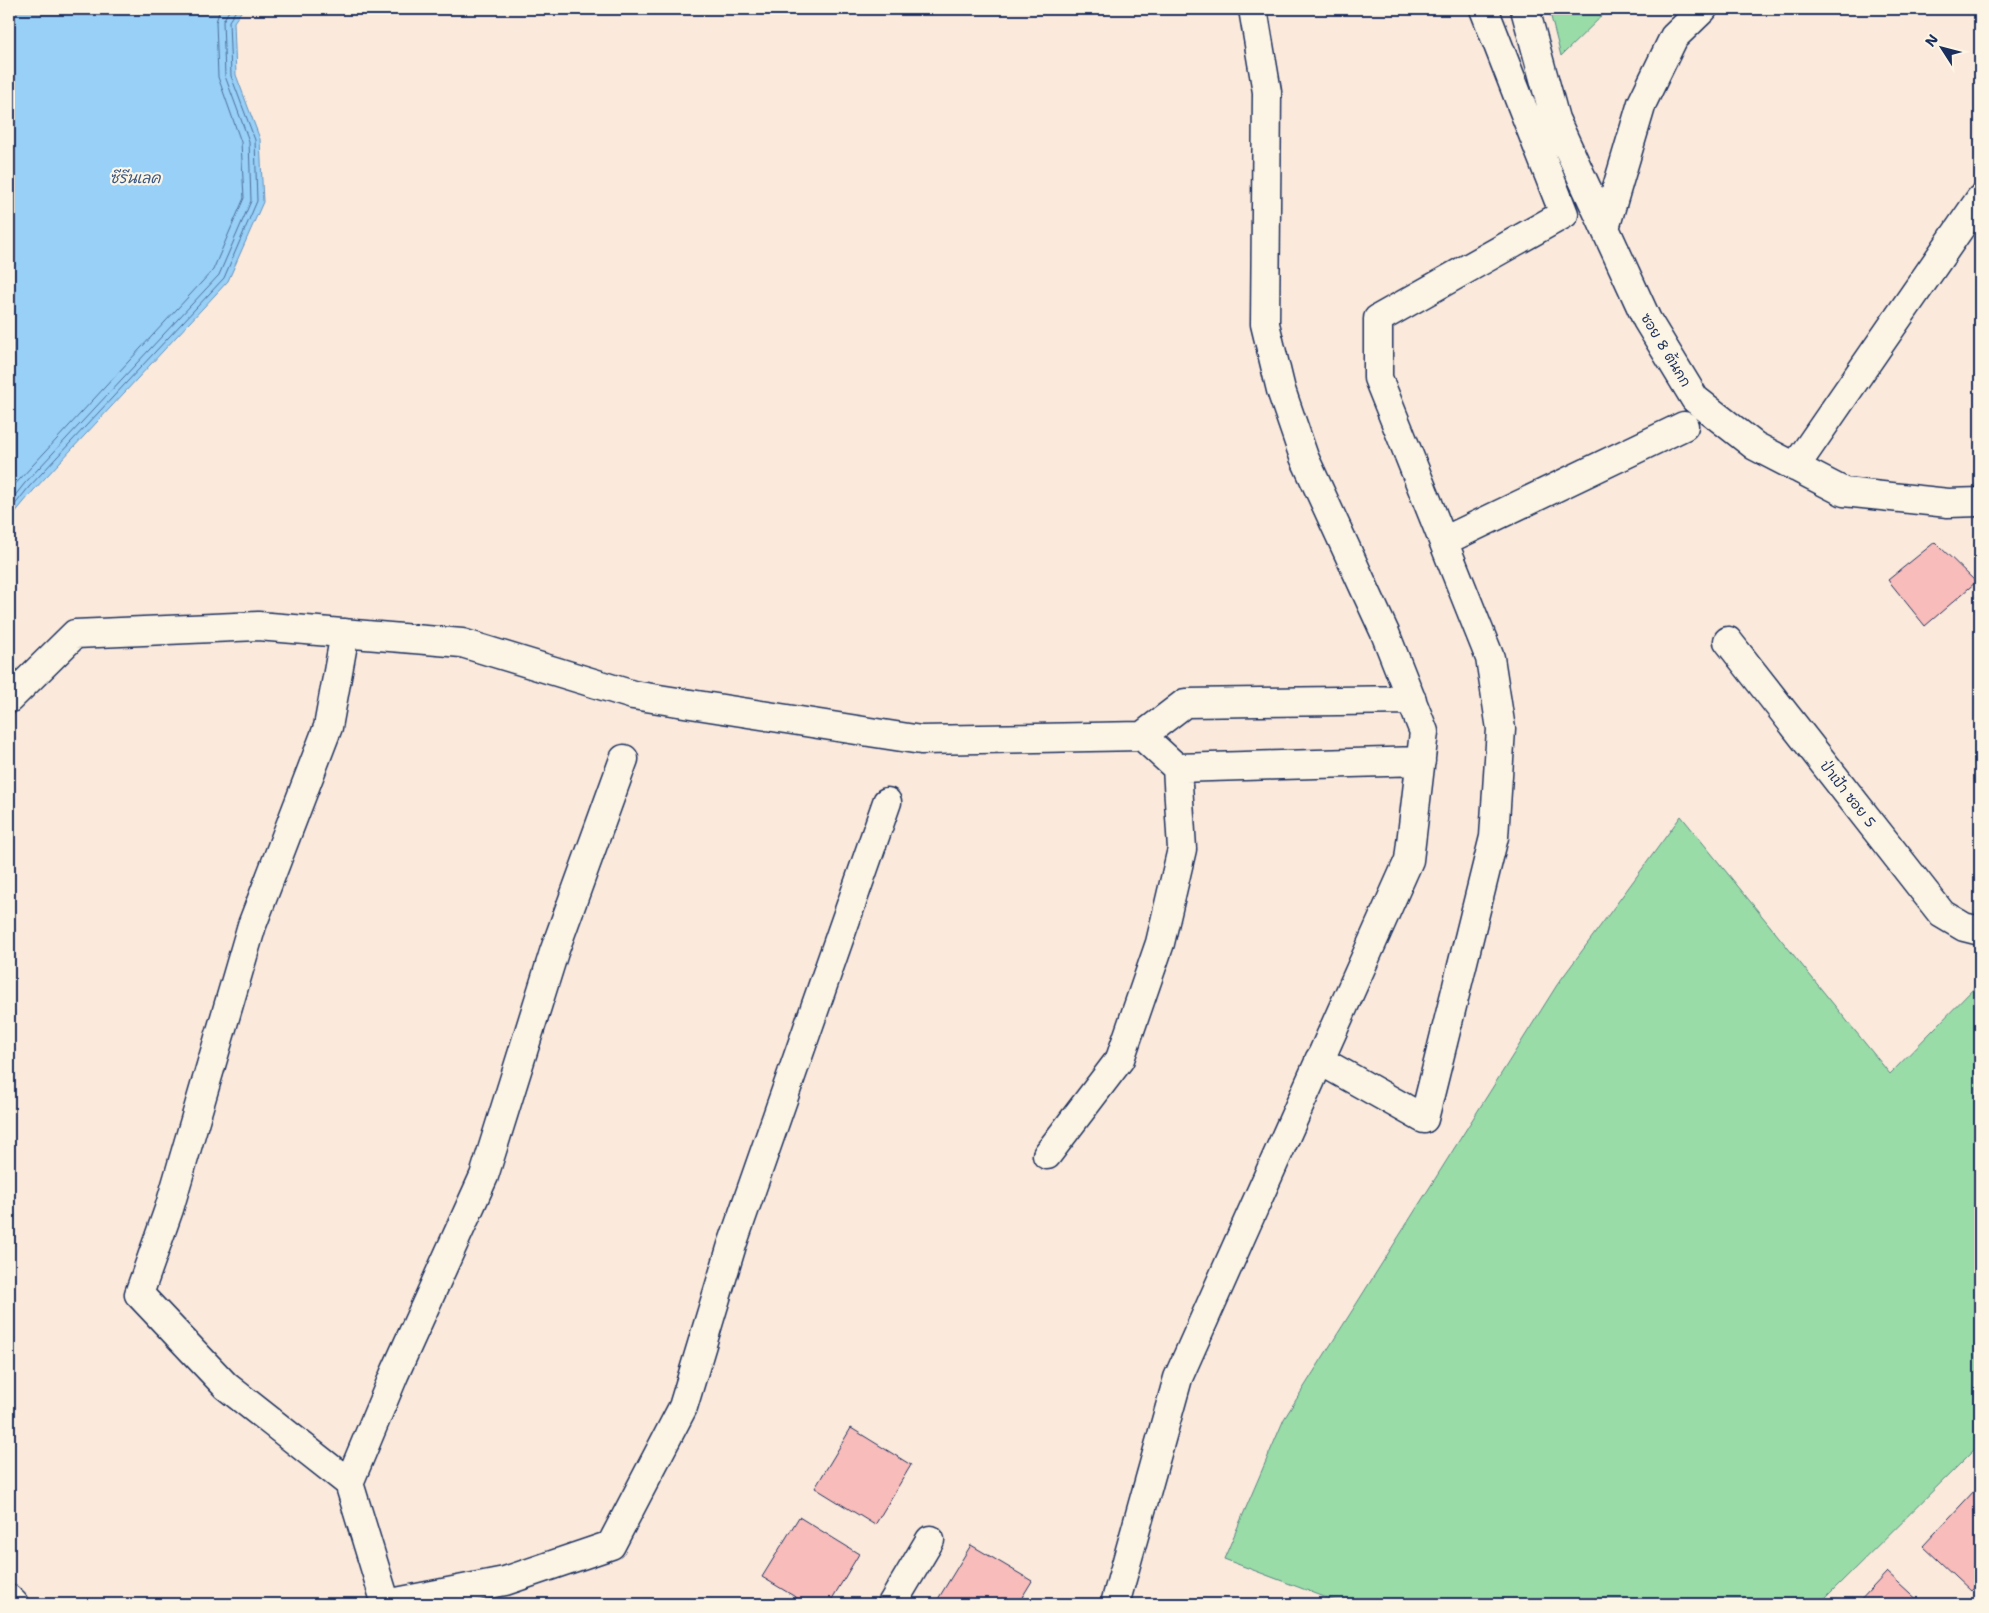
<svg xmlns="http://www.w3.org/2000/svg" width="1989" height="1613" font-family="'Shantell Sans','Playpen Sans Thai',sans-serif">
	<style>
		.green { fill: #99dca8; stroke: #5a8683 }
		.water { fill: #98d0f7; stroke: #6690ba }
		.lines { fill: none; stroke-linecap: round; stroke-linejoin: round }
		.shore { stroke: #4d6f9b; stroke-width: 1 }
		.building { fill: #f8bcba; stroke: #1b2f5e }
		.minor-casing { stroke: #1b2f5e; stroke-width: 31 }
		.minor { stroke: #fcf5e5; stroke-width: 28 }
		.labels { text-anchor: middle; stroke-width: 4.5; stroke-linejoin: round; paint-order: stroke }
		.street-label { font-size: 14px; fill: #1b2f5e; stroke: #fcf5e5 }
		.water-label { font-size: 15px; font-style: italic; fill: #3a5784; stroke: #fcf5e5 }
	</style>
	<rect width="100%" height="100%" fill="#fbeadc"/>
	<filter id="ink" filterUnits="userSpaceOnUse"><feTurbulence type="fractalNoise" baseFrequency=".02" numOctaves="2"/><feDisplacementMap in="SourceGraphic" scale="10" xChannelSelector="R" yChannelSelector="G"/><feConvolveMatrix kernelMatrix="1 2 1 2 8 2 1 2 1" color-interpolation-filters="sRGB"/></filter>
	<g filter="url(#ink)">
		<!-- green -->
		<path class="green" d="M1549,9h60l-48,47z
			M1681,816l209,258 90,-92v462l-161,160h-476l-119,-45 60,-140 273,-434z"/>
		<!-- water -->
		<path class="water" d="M9,9h234l-9,13 2,53 24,64 3,63 -35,79 -195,210 -24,29z"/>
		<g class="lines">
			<!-- shore -->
			<path class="shore" d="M9,491l204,-221 31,-72 -3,-56 -23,-65 -2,-55 4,-13
				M9,503l16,-20 194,-208 32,-74 -2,-60 -24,-65 -2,-55 7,-12
				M9,512l20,-25 195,-209 33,-77 -2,-61 -24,-64 -2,-55 8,-12"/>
		</g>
		<!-- building -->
		<path class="building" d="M1935,542l41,40 -51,44 -37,-46z
			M851,1428l60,37 -36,60 -60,-37z
			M1975,1490l5,4v88l-9,9 -48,-45z
			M799,1517l60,37 -30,50h-22l-45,-27z
			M971,1545l61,36 -14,23h-83z
			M1887,1572l35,32h-65z"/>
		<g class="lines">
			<!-- minor casing -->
			<g class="minor-casing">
				<path id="minor" d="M1525,9l30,110 92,201 48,79 60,47 89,46 104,11 32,-1
					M1605,228l37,-125 32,-66 29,-28
					M1795,467l185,-268
					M1444,541l240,-115
					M345,633l-17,94 -76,198 -83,284 -30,85 87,92 123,97
					M1728,641l214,273 22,13 16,4
					M9,699l66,-65 183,-8 204,17 171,52 288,45 221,-4 43,-33 227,-3
					M1142,736l35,32 244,-7
					M1319,1060l105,59 70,-282 7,-108 -11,-71 -112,-280v-59l186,-105 -80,-205
					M1047,1155l73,-96 40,-116 22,-94 -5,-81
					M9,1599l5,5
					M384,1604h2l-37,-121 45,-108 90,-199 70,-224 70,-193
					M386,1604l119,-23 106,-36 72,-138 49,-162 155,-443
					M892,1604l38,-64
					M1115,1604l63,-226 231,-518 15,-128 -39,-99 -81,-176 -23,-67 -16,-66 2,-232 -14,-83"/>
			</g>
			<!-- minor -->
			<use href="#minor" class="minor"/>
		</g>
	</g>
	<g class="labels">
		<!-- street labels -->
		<g class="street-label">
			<text transform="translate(1666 350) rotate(59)" y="5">ซอย 8 ต้นกก</text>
			<text transform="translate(1848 794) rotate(52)" y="5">ป่าเป้า ซอย 5</text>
		</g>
		<!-- water labels -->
		<g class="water-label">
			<text x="135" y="183">ซีรีนเลค</text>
		</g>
	</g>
	<!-- margin -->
	<rect width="1989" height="1613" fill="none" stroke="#fcf5e5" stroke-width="30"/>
	<rect x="15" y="15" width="1959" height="1583" fill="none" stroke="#1b2f5e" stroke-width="2" filter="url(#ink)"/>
	<!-- north arrow -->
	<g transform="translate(1942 48) rotate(306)" stroke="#fcf5e5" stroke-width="4" paint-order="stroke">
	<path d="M0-4L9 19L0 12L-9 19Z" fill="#1b2f5e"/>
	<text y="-8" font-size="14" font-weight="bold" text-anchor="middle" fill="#1b2f5e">N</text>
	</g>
</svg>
